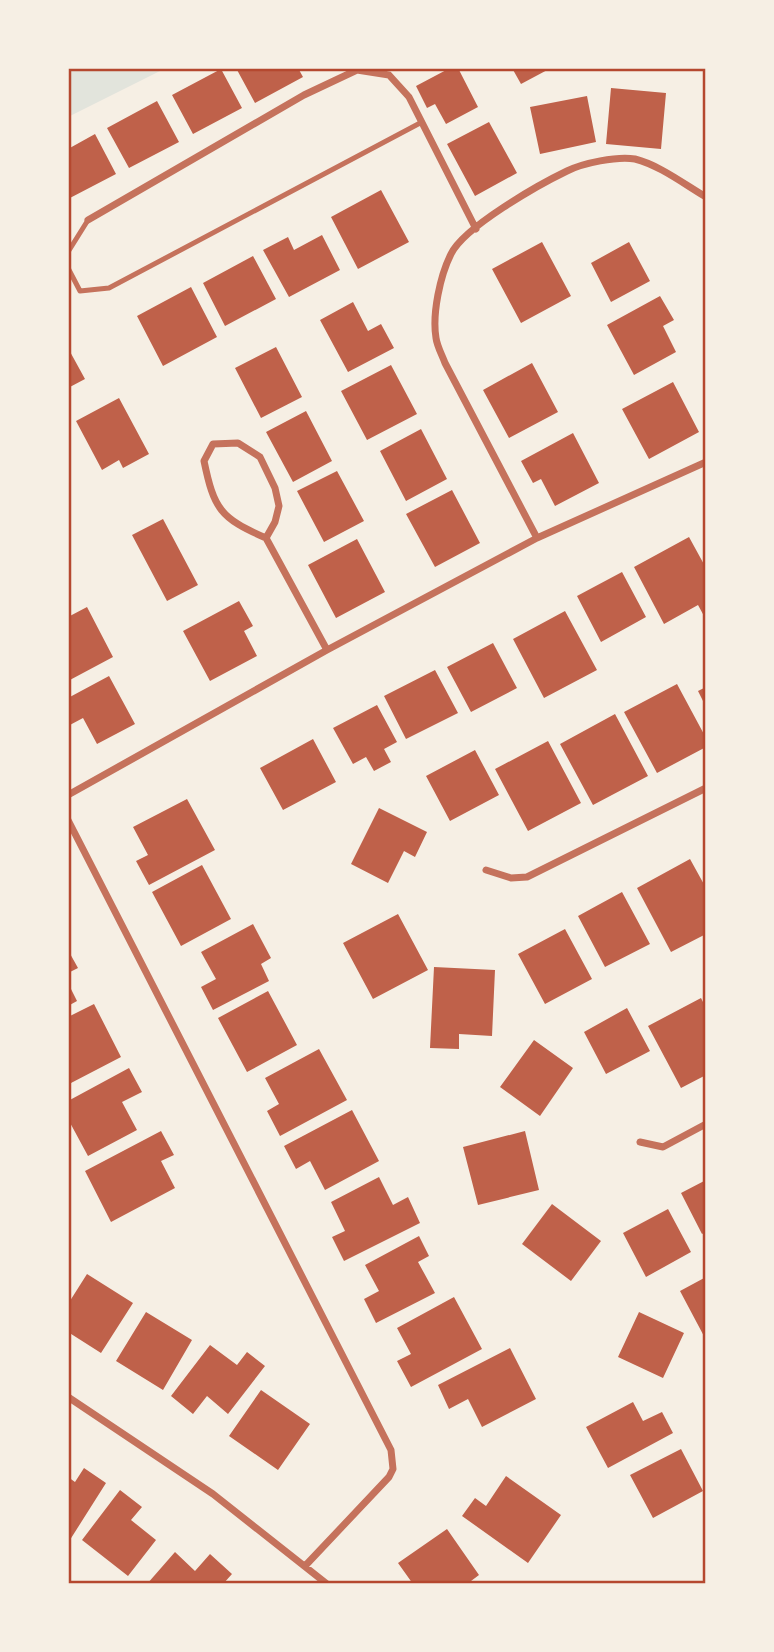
<svg xmlns="http://www.w3.org/2000/svg" width="774" height="1652" font-family="Mulish,sans-serif">
	<style>
		.green { fill: #e2e4dc }
		.building { fill: #bf614a }
		.lines { fill: none; stroke-linecap: round; stroke-linejoin: round }
		.service { stroke: #c5725c; stroke-width: 5 }
		.minor { stroke: #c5725c; stroke-width: 7 }
		.neatline { fill: none; stroke: #b5482f; stroke-width: 2.5 }
	</style>
	<rect width="100%" height="100%" fill="#f6efe4"/>
	<!-- green -->
	<path class="green" d="M68,68h98l-98,49z"/>
	<!-- building -->
	<path class="building" d="M236,68h62l5,9 -48,26z
		M450,68h8l20,39 -32,17 -11,-20 -8,4 -11,-22z
		M512,68h39l-30,16z
		M221,69l21,39 -49,26 -21,-39z
		M611,88l55,5 -5,56 -55,-5z
		M587,96l9,46 -56,12 -10,-47z
		M157,101l22,41 -50,26 -22,-40z
		M489,122l28,51 -42,23 -28,-52z
		M95,134l21,40 -48,25v-50z
		M381,190l28,52 -51,27 -27,-52z
		M322,235l18,35 -51,27 -26,-47 25,-13 6,13z
		M542,242l29,54 -50,27 -29,-54z
		M629,242l21,39 -39,21 -20,-39z
		M253,256l23,43 -51,27 -22,-43z
		M191,287l26,50 -54,29 -26,-50z
		M660,296l14,24 -11,6 13,26 -42,23 -27,-50z
		M353,302l15,29 13,-7 13,24 -46,24 -28,-52z
		M276,347l26,50 -41,21 -26,-50z
		M68,348l17,31 -17,9z
		M532,363l26,49 -49,26 -26,-48z
		M391,365l26,49 -50,26 -26,-49z
		M673,382l26,50 -50,27 -27,-50z
		M119,398l30,56 -26,14 -4,-8 -17,10 -26,-49z
		M306,411l26,50 -39,21 -27,-50z
		M421,429l26,50 -41,22 -26,-50z
		M573,433l26,50 -44,23 -14,-27 -8,4 -12,-22z
		M337,471l27,50 -40,21 -27,-51z
		M452,490l28,53 -45,24 -29,-53z
		M163,519l35,66 -31,16 -35,-66z
		M689,537l17,31v47l-2,1 -6,-11 -34,19 -30,-57z
		M357,539l28,53 -49,26 -28,-53z
		M622,572l24,45 -45,25 -24,-46z
		M239,601l14,25 -9,5 13,25 -47,25 -27,-50z
		M87,607l26,50 -45,24v-64z
		M565,611l32,59 -53,28 -31,-59z
		M493,643l24,45 -46,24 -24,-45z
		M435,670l23,43 -52,26 -22,-43z
		M109,676l26,48 -38,20 -14,-26 -15,8v-28z
		M677,684l29,54v9l-49,26 -33,-61z
		M706,687v20l-8,-16z
		M377,705l20,37 -13,7 7,13 -17,9 -8,-14 -13,7 -20,-36z
		M615,714l33,62 -55,29 -33,-61z
		M313,739l23,43 -53,28 -23,-42z
		M548,741l33,62 -53,28 -33,-62z
		M475,750l24,45 -49,26 -24,-45z
		M187,799l28,51 -66,35 -13,-24 12,-6 -15,-28z
		M379,808l48,24 -12,25 -11,-6 -16,32 -37,-19z
		M690,859l16,29v46l-35,18 -34,-64z
		M202,865l29,54 -50,27 -29,-54z
		M622,892l28,52 -45,23 -27,-51z
		M398,914l30,56 -55,29 -30,-56z
		M253,924l18,34 -10,6 8,17 -56,29 -12,-23 15,-8 -15,-27z
		M565,929l27,50 -47,25 -27,-50z
		M68,950l10,18 -10,5z
		M434,967l61,3 -3,66 -33,-2v15l-29,-1z
		M68,983l9,18 -9,5z
		M268,991l29,54 -50,27 -29,-54z
		M701,998l5,10v67l-25,13 -33,-62z
		M94,1004l27,53 -50,26 -3,-6v-60z
		M627,1008l23,43 -44,23 -22,-42z
		M534,1040l39,28 -33,48 -40,-29z
		M319,1049l28,51 -67,36 -13,-25 12,-7 -14,-26z
		M129,1068l13,24 -20,10 15,28 -49,26 -20,-37v-18z
		M352,1110l27,51 -54,29 -15,-29 -14,8 -12,-23z
		M161,1131l13,24 -13,6 14,27 -64,34 -26,-51z
		M525,1131l14,59 -61,15 -15,-58z
		M379,1177l14,28 15,-8 12,26 -76,38 -12,-24 13,-6 -14,-29z
		M706,1180v52l-4,2 -21,-41z
		M552,1204l49,37 -30,40 -49,-37z
		M668,1209l23,43 -45,25 -23,-44z
		M419,1236l10,20 -11,6 17,31 -59,30 -12,-24 15,-8 -14,-26z
		M87,1274l46,29 -32,50 -33,-21v-28z
		M706,1277v63l-26,-49z
		M454,1297l28,52 -71,38 -14,-26 14,-7 -14,-26z
		M146,1312l46,28 -29,50 -47,-29z
		M639,1312l45,21 -21,45 -45,-21z
		M210,1345l27,20 10,-13 18,14 -37,48 -21,-18 -14,18 -22,-18z
		M510,1348l26,51 -54,28 -14,-28 -19,10 -11,-24z
		M261,1390l49,34 -32,46 -49,-34z
		M633,1402l10,19 19,-9 11,21 -65,35 -22,-41z
		M681,1449l22,42 -50,27 -23,-43z
		M84,1468l22,15 -38,60v-66l7,5z
		M506,1476l55,39 -33,48 -66,-47 13,-18 11,8z
		M120,1490l22,17 -11,13 25,20 -28,36 -46,-36z
		M447,1529l32,46 -12,9h-54l-15,-21z
		M175,1552l20,19 15,-17 22,20 -9,10h-76z"/>
	<g class="lines">
		<!-- service -->
		<path class="service" d="M68,252l20,-32
			M68,268l12,23 29,-3 313,-166"/>
		<!-- minor -->
		<path class="minor" d="M88,220l216,-125 53,-25 32,5 20,22 67,132
			M238,443l22,14 15,31 4,18 -4,16 -9,16c-46,-20 -52,-29 -62,-77l9,-17z
			M266,538l61,112
			M537,538l-92,-175c-3,-8 -8,-17 -9,-25 -4,-24 4,-62 15,-84 13,-27 87,-69 116,-83 16,-8 50,-15 68,-12 24,6 49,25 71,38
			M68,795l259,-145 210,-112 169,-76
			M68,820l323,630 2,19 -4,8 -84,89
			M486,870l25,8 16,-1 179,-89
			M640,1142l23,5 43,-23
			M68,1397l145,97 114,90"/>
	</g>
	<!-- border -->
	<rect width="774" height="1652" fill="none" stroke="#f6efe4" stroke-width="140"/>
	<rect x="70" y="70" width="634" height="1512" class="neatline"/>
</svg>
